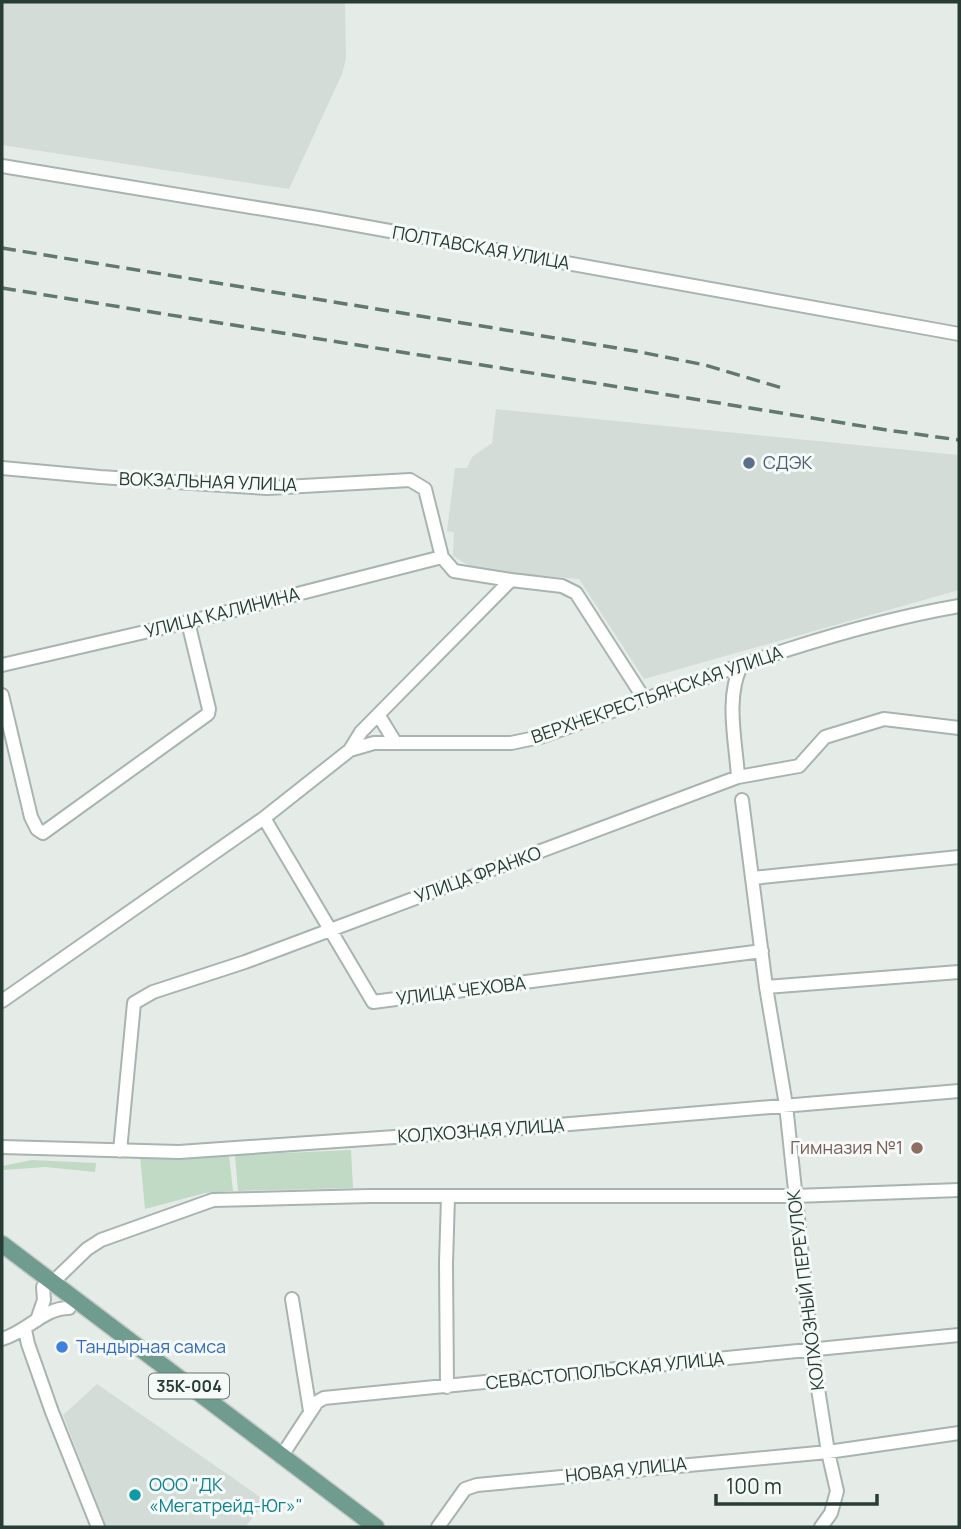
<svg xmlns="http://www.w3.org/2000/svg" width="961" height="1529" font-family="Manrope,sans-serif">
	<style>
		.built { fill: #d3dcd7 }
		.green { fill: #c0dac6 }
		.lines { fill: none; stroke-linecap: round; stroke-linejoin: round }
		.minor-casing { stroke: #a8b4af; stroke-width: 16 }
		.major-casing { stroke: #c2c8c6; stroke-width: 19 }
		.minor { stroke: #fff; stroke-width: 12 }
		.major { stroke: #6f9c8f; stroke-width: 16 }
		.rail { stroke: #617770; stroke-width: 3.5; stroke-dasharray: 14 7; stroke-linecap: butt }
		.service-dot { fill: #5c6f8a; stroke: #f5f9f7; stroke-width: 2.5 }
		.education-dot { fill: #8d6e63; stroke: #f5f9f7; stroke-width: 2.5 }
		.shop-dot { fill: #3f7fe0; stroke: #f5f9f7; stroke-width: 2.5 }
		.culture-dot { fill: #0f9aa8; stroke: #f5f9f7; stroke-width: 2.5 }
		.labels { text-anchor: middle; stroke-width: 6; stroke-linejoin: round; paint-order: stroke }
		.shield { fill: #f5f9f7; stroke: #64756f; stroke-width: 2 }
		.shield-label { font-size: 16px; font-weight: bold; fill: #263c35 }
		.street-label { font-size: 18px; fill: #263c35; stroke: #f5f9f7 }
		.service-label { font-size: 18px; fill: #4e5e75; stroke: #f5f9f7; text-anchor: start }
		.education-label { font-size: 18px; fill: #785e54; stroke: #f5f9f7; text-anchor: end }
		.shop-label { font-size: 18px; fill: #366cbe; stroke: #f5f9f7; text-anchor: start }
		.culture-label { font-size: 18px; fill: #0d838f; stroke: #f5f9f7; text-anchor: start }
	</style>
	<rect width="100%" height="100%" fill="#e5ece8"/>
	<!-- built -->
	<path class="built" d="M2,2h343l1,57 -4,15 -53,115 -287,-44z
		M496,409l462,46 1,135 -315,89 -65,-100 -103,-9 -23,-14 1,-24 -7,-1 8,-63h12l5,-11 20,-14z
		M97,1384l169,117 -21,26h-139l-43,-112z"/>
	<!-- green -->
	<path class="green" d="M351,1150l2,38 -115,3 -3,-36z
		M229,1155l4,36 -28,2 -60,16 -5,-53z
		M32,1160l64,3 -1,9 -50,-5 -41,3 -2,-4z"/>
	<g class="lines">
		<!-- minor casing -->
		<g class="minor-casing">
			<path id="minor" d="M2,166l316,52 641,116
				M2,468l98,9 167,11 143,-8 15,9 17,68 12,14 57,9 51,6 14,7 69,107
				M2,665l186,-43 254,-65
				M2,695l29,122 6,12 6,4 165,-119 1,-5 -21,-87
				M379,716l16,26
				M350,750l11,-18 150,-152
				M738,777c-2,-35 -13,-78 3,-111
				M742,800l24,187 20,118 26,246 16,101 9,39 -6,22 -10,14
				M264,818l109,184 389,-51
				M753,878l206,-21
				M766,987l193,-15
				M2,1001l262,-183 86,-68 24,-7h137l29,-6c137,-48 276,-106 419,-131
				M2,1147l177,5 344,-24 436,-37
				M120,1151l14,-148 19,-11 92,-30 493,-185 61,-11 26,-29 59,-18 75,9
				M53,1282l34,-33 14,-9 112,-40 156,-4h426l164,-6
				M292,1299l18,112
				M37,1320l7,-20 -1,-13
				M25,1330l3,14 24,68 46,115
				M2,1339c25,-7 41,-31 67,-31
				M447,1387l-1,-124 2,-66
				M281,1457l36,-55 7,-4 635,-63
				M438,1527l27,-38 12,-4 351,-33 131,-19"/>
		</g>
		<!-- major casing -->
		<g class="major-casing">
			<path id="major" d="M2,1244l374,283"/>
		</g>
		<!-- minor -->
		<use href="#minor" class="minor"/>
		<!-- major -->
		<use href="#major" class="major"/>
		<!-- rail -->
		<path class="rail" d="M2,248l633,103 70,14 77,23
			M2,288l885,142 72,10"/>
	</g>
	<!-- markers -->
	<circle class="service-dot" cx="749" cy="463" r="7"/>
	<circle class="education-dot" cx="917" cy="1148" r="7"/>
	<circle class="shop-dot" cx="62" cy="1347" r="7"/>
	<circle class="culture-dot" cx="135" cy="1495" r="7"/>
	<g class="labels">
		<!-- shield labels -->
		<rect class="shield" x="149" y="1373.5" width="80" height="25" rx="5"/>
		<g class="shield-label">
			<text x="189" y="1392">35К-004</text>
		</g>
		<!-- street labels -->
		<g class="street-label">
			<text transform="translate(481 248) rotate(10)" y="6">ПОЛТАВСКАЯ УЛИЦА</text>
			<text transform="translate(208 482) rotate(2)" y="6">ВОКЗАЛЬНАЯ УЛИЦА</text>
			<text transform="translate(222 613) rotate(-14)" y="6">УЛИЦА КАЛИНИНА</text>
			<text transform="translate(657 695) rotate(-19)" y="6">ВЕРХНЕКРЕСТЬЯНСКАЯ УЛИЦА</text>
			<text transform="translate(478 875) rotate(-20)" y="6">УЛИЦА ФРАНКО</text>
			<text transform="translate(461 991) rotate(-7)" y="6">УЛИЦА ЧЕХОВА</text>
			<text transform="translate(481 1131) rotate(-4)" y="6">КОЛХОЗНАЯ УЛИЦА</text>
			<text transform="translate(806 1290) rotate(-97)" y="6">КОЛХОЗНЫЙ ПЕРЕУЛОК</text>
			<text transform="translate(605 1371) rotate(-6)" y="6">СЕВАСТОПОЛЬСКАЯ УЛИЦА</text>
			<text transform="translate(626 1470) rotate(-6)" y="6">НОВАЯ УЛИЦА</text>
		</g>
		<!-- service labels -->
		<g class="service-label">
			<text x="763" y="469">СДЭК</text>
		</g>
		<!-- education labels -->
		<g class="education-label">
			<text x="903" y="1154">Гимназия №1</text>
		</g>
		<!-- shop labels -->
		<g class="shop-label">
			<text x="76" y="1353">Тандырная самса</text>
		</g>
		<!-- culture labels -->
		<g class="culture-label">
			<text x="149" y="1491">ООО "ДК<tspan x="149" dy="21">«Мегатрейд-Юг»"</tspan></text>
		</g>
	</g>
	<!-- border -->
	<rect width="961" height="1529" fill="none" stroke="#263c35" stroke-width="7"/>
	<!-- scale -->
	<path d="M716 1494v10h161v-10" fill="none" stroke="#263c35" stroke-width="3.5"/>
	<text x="726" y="1494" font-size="21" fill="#263c35" stroke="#f5f9f7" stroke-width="5" paint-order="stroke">100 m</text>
</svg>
